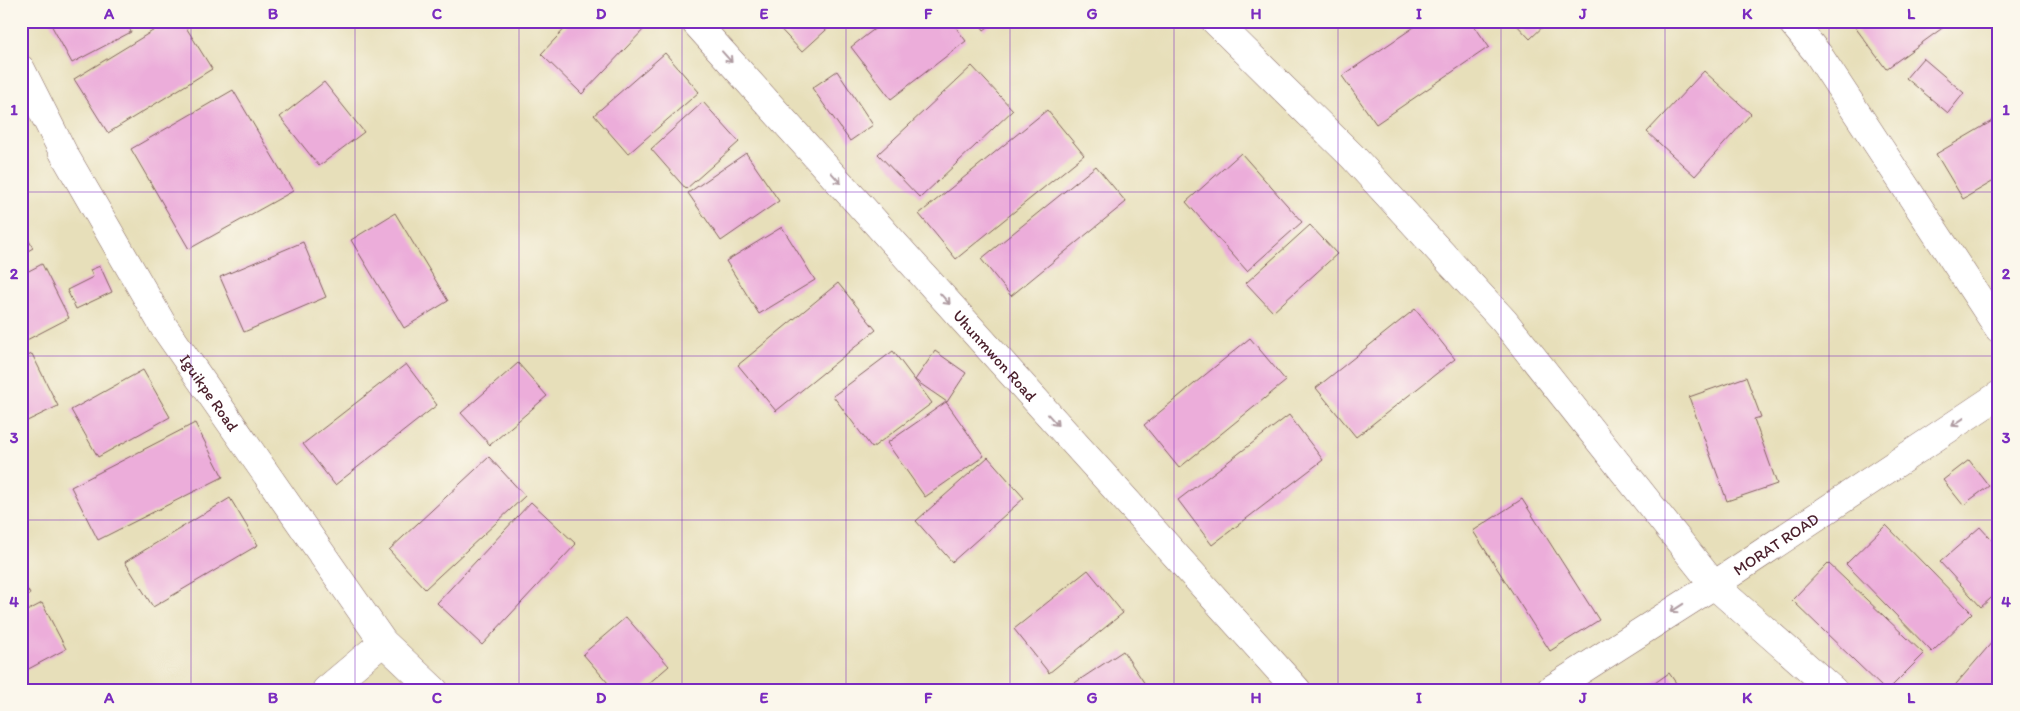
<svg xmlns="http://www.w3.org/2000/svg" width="2020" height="711" font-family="Itim,sans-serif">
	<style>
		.building { fill: #ecadda }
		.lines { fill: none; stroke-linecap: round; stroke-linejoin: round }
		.street-casing { stroke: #81625d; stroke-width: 29 }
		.street { stroke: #fff; stroke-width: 28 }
		.oneway { stroke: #ae9aa0 }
		.grid { fill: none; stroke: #7b2cbf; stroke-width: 1; stroke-opacity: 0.55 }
		.labels { text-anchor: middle; stroke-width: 4; stroke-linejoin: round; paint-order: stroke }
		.street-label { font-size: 16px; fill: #4a1f2b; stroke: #fbf7ec }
		.neatline { fill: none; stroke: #7b2cbf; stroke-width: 2 }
		.grid-label { font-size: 16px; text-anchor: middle; font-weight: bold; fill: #7b2cbf }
	</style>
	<rect width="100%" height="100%" fill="#fbf7ec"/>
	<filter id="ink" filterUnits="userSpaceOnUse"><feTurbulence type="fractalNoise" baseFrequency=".02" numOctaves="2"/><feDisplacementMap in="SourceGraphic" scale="10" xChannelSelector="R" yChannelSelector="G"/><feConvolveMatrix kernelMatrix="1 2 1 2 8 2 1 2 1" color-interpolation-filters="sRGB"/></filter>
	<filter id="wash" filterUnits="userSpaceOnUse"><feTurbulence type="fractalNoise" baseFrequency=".0096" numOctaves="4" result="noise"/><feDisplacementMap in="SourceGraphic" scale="20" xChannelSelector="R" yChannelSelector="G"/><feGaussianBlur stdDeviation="1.12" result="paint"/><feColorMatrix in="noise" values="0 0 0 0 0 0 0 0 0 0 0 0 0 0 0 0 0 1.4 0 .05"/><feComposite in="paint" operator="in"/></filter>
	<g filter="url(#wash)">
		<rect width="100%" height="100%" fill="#e7dfba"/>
		<g id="blocks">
			<!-- building -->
			<path class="building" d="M49,21h77l5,11 -59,31z
				M169,21h13l30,48 -104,64 -34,-54z
				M572,21h70l5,5 -65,68 -41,-40z
				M773,21h63l-34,31z
				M885,21h66l15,20 -75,58 -40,-52z
				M978,21h18l-12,9z
				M1423,21h48l18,26 -113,77 -34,-48z
				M1513,21h36l-19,18z
				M1855,21h97l-66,48 -34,-46z
				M665,53l34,39 -71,62 -34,-39z
				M1923,58l41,35 -16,20 -42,-35z
				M972,66l41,44 -93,88 -42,-44z
				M837,71l36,54 -23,16 -38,-53z
				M1704,71l47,43 -56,62 -48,-44z
				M324,82l40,50 -45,34 -39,-49z
				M233,90l60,101 -104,58 -58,-100z
				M703,102l36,40 -53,47 -35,-40z
				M1047,110l37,45 -128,104 -37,-45z
				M1999,117v61l-36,21 -27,-45z
				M746,153l33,48 -58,40 -33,-48z
				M1241,153l61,69 -55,49 -61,-69z
				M1096,166l30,36 -115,94 -30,-37z
				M395,213l53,88 -44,27 -53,-88z
				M1310,225l27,29 -64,58 -27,-29z
				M21,226l12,22 -12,7z
				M782,227l33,53 -56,34 -33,-53z
				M303,242l23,55 -82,35 -24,-55z
				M42,264l27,54 -48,25v-68z
				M100,266l12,26 -36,17 -9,-19 26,-13 -3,-7z
				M838,283l38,47 -100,81 -38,-46z
				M1415,309l40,50 -99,78 -40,-49z
				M1250,338l36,43 -107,87 -35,-43z
				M893,351l39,52 -60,45 -39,-52z
				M935,351l31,22 -19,29 -32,-22z
				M32,354l26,52 -37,18v-65z
				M518,363l29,33 -57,49 -29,-32z
				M406,364l31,41 -102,80 -32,-41z
				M143,370l27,47 -72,40 -27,-47z
				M1746,377l15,40 -7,2 23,65 -50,17 -38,-104z
				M946,402l38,54 -59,41 -38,-54z
				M1289,415l34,45 -111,85 -34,-45z
				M195,423l28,54 -125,63 -27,-53z
				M489,457l36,39 -100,93 -36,-39z
				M988,457l36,41 -72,64 -36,-41z
				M1969,460l20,26 -26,19 -20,-25z
				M230,498l28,47 -105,62 -28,-45z
				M1522,499l77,121 -49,31 -77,-120z
				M531,502l45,42 -94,101 -45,-42z
				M1886,525l86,88 -40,39 -86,-88z
				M1980,527l19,21v43l-18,16 -41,-45z
				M1828,563l96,91 -36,36h-3l-93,-90z
				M1088,570l35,43 -74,60 -35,-44z
				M21,579l9,15 -9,6z
				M42,603l24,46 -45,24v-59z
				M626,617l43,49 -28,24h-27l-31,-36z
				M1999,634v56h-48z
				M1123,651l26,39h-85z
				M1669,673l12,17h-36z
				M361,684l6,6h-12z"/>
		</g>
	</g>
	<g filter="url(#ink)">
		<use href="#blocks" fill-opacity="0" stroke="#81625d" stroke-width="1"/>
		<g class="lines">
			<!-- street casing -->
			<g class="street-casing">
				<g id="street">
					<path id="s1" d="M694,21l603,669"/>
					<path d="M1215,21l138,136 151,164 210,264 119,105"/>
					<path d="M1791,21l27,33 181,275"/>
					<path id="s2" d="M21,69l43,85 100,173 219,315 51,48"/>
					<path d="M326,690l57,-48"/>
					<path id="s3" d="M1550,690l164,-105 285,-190"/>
				</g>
			</g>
			<!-- street -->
			<use href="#street" class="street"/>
		</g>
		<!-- one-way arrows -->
		<defs><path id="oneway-shaft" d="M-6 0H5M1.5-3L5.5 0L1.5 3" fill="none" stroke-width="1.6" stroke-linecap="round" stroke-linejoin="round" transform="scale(1.25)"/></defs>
		<g class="oneway">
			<use href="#oneway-shaft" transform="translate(727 57) rotate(48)"/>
			<use href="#oneway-shaft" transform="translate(836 178) rotate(48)"/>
			<use href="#oneway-shaft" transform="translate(945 299) rotate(48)"/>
			<use href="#oneway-shaft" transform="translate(1053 420) rotate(48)"/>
			<use href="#oneway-shaft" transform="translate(1958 422) rotate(146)"/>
			<use href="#oneway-shaft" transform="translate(1677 608) rotate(147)"/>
		</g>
	</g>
	<!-- grid -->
	<path class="grid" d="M191,21v669M355,21v669M519,21v669M682,21v669M846,21v669M1010,21v669M1174,21v669M1338,21v669M1501,21v669M1665,21v669M1829,21v669M21,192h1978M21,356h1978M21,520h1978"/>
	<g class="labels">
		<!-- street labels -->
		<g class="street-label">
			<text dy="6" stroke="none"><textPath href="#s1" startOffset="450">Uhunmwon Road</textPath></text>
			<text dy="6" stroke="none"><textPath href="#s2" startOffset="375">Iguikpe Road</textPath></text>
			<text dy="6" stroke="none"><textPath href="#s3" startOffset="269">MORAT ROAD</textPath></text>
		</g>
	</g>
	<!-- margin -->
	<rect width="2020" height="711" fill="none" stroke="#fbf7ec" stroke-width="55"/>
	<rect x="28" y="28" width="1964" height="656" class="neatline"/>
	<g class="grid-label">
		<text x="109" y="19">A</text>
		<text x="273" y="19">B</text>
		<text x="437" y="19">C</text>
		<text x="601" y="19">D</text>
		<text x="764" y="19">E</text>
		<text x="928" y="19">F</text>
		<text x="1092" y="19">G</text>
		<text x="1256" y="19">H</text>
		<text x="1419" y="19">I</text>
		<text x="1583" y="19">J</text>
		<text x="1747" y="19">K</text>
		<text x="1911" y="19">L</text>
		<text x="14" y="115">1</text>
		<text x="2006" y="115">1</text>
		<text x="14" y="279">2</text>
		<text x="2006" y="279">2</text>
		<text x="14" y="443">3</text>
		<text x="2006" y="443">3</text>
		<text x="14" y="607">4</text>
		<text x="2006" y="607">4</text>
		<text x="109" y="703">A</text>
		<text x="273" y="703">B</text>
		<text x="437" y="703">C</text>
		<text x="601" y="703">D</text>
		<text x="764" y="703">E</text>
		<text x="928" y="703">F</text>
		<text x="1092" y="703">G</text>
		<text x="1256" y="703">H</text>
		<text x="1419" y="703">I</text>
		<text x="1583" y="703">J</text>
		<text x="1747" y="703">K</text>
		<text x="1911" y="703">L</text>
	</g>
</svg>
